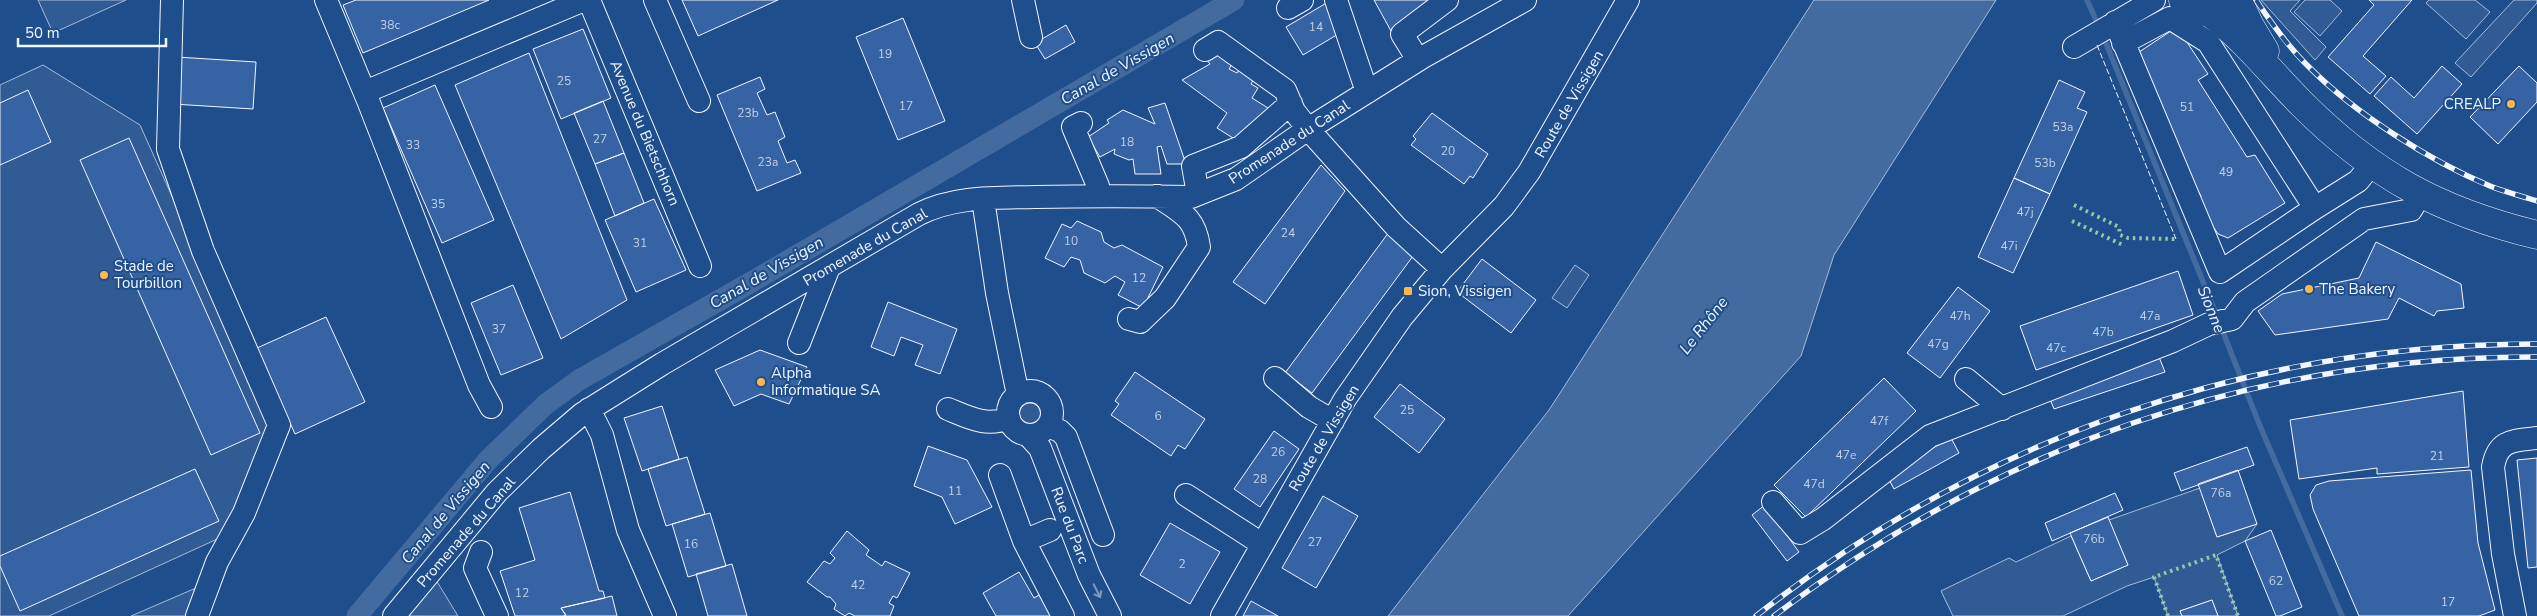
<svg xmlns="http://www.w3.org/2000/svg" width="2537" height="616" font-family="'Nunito Sans',sans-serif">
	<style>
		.built { fill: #305b95; stroke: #a8bbd7 }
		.water { fill: #446ba0; stroke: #a8bbd7 }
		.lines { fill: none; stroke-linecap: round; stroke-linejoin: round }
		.stream { stroke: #446ba0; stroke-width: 5.5 }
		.canal { stroke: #446ba0; stroke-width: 21 }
		.building { fill: #3563a3; stroke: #f2f6ff }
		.minor-casing { stroke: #f2f6ff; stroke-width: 24 }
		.major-casing { stroke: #f2f6ff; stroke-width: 29 }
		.minor { stroke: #1f4e8c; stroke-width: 22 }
		.major { stroke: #1f4e8c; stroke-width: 28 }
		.rail-casing { stroke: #f2f6ff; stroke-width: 5.5 }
		.rail { stroke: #1f4e8c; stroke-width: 4; stroke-dasharray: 11; stroke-linecap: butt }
		.hedge { stroke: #97c8a6; stroke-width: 4; stroke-dasharray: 2.5 4; stroke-linecap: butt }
		.fence { stroke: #f2f6ff; stroke-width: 1; stroke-dasharray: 6 2.5; stroke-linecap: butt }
		.oneway { stroke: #7e9ac0 }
		.poi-dot { fill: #ffb74d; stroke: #1f4e8c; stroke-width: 2 }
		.labels { text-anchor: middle; stroke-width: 4; stroke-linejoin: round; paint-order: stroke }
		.number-label { font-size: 12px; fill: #c3d1e8 }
		.street-label { font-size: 15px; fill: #f2f6ff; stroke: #1f4e8c }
		.poi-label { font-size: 15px; fill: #f2f6ff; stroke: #1f4e8c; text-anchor: start }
		.water-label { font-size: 16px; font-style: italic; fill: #f2f6ff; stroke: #1f4e8c }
	</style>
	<rect width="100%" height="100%" fill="#1f4e8c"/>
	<!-- built -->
	<path class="built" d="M38,0h88l-73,33z
		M2261,0h39l-10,11 36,36 -11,13z
		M2305,0h25l12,11 -22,25 -26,-24z
		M2429,0h46l15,12 -24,27 -40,-36z
		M2514,0h23v3l-66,74 -16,-14z
		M43,65l97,60 134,299 -48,111 -177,81h-49v-531z
		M1575,265l14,10 -22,33 -15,-10z
		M1019 414a11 11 0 1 1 22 0a11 11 0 1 1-22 0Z
		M2200,488l17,49 40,-13 -12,17 -28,14 21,61h-20l-6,-16 -32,11 2,5h-14l-14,-39 -27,9 -64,30h-110l-12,-25 68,-33 7,4 55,-26 20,45 37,-16 -19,-45z
		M436,580l22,36h-50z
		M196,588l-6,28h-59z"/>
	<!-- water -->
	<path class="water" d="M1814,0h182l-162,255 -33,101 -233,260h-180l161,-206z"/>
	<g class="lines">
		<!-- stream -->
		<path class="stream" d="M2087,0l12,27
			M2103,36l114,280
			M2221,327l39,99 82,190"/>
		<!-- canal -->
		<path class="canal" d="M357,616l131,-156 58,-56 33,-24 169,-96 486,-284"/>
	</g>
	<!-- building -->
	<path class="building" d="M356,0h133l-126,53 -20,-48z
		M682,0h96l-80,36z
		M1374,0h57l4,6 -44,25z
		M2369,0h43l-49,56 23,20 -16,18 -42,-37 46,-52z
		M1328,2l17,28 -42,25 -17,-28z
		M903,18l42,103 -47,19 -42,-103z
		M1066,25l9,17 -30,17 -10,-16z
		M2177,27l31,47 -10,6 49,77 8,-2 30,48 -57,35 -10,-4 -20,-30 3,-8 -23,-38 -45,-102z
		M583,29l28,69 -50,21 -28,-70z
		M1217,49l17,12 -5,8 8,4 3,-5 15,9 -4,7 7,4 -6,10 16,10 -27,35 -24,-15 10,-15 -45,-33 28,-16 -7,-9z
		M529,53l98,247 -66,39 -106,-254z
		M177,57l79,5 -3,47 -80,-5z
		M2442,66l20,18 -45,50 -43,-38 17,-19 23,21z
		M2519,66l18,17v19l-39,42 -28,-27z
		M760,77l5,12 -8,4 10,22 8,-3 10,25 -7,4 9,22 8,-3 6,13 -44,18 -40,-96z
		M2059,80l26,12 -8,16 10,4 -37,82 -36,-16z
		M435,85l59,135 -52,23 -59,-135z
		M28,90l23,52 -51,23v-62z
		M603,101l21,52 -29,11 -21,-51z
		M1165,103l21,61h-19l-6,-18 -4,1 4,27h-26l-2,-15 -4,1 -15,-6 1,-5 -15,8 -12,-20 21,-14 -2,-3 16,-10 32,14 -7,-16z
		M1432,113l56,41 -15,24 -3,-2 -6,8 -53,-39 5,-6 -3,-3z
		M129,138l131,295 -49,22 -131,-295z
		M624,153l20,50 -29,13 -20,-52z
		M1321,165l24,26 -80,113 -32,-22z
		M2014,178l36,16 -37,79 -35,-16z
		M654,199l32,71 -50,22 -31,-72z
		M1077,221l24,11 3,10 10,6 8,-3 41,22 -20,41 -25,-13 7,-13 -10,-6 -10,7 -21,-10 -4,-13 -9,-3 -7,10 -19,-9 17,-34 9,4z
		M1389,232l27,20 -104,141 -27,-20z
		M2376,242l85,42 3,24 -27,3 -3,5 -35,-18 -11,21 -113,16 -17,-24 24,-17 77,-16z
		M1482,259l54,41 -25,33 -54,-41z
		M2178,271l15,44 -157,55 -16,-44z
		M513,285l30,73 -42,17 -30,-72z
		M1958,287l32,24 -50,67 -33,-25z
		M888,302l69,27 -17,45 -25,-9 8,-20 -22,-8 -7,19 -23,-9z
		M326,317l39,85 -70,32 -38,-86z
		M760,350l47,17 -18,37 -28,-10 -27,12 -19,-36z
		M2159,357l6,15 -111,37 -6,-15z
		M1135,372l70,47 -20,30 -7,-4 -7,11 -60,-41 8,-11 -4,-3z
		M1884,378l32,33 -110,106 -32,-32z
		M1400,384l45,35 -26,34 -45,-36z
		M2463,391l6,76 -92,7v-6l-78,11 -9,-59z
		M662,406l17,53 -37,12 -18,-53z
		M1274,431l25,18 -39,58 -26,-18z
		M1951,438l8,15 -65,36 -8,-15z
		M928,446l39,14 25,47 -37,17 -13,-27 -28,-11z
		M2247,447l7,18 -73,26 -7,-18z
		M687,457l18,57 -39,12 -18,-57z
		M2537,458v109l-9,1 -11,-108z
		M195,469l24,52 -199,90 -20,-45v-10z
		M2238,470l19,54 -40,13 -19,-53z
		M2471,470l7,73 17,67 -16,6h-120l-46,-107 -3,-14 6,-10 13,-4z
		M570,492l29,99h4l2,7 -44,10 5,7 -3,1h-48l-15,-45 35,-11 -16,-52z
		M2115,493l8,17 -71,31 -7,-18z
		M1323,496l35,20 -42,72 -34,-20z
		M1765,505l34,47 -12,9 -35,-46z
		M710,513l16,53 -38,11 -16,-53z
		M2108,517l20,48 -37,16 -21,-48z
		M1170,523l50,29 -30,52 -50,-29z
		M2271,530l31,77 -22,9h-4l-31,-75z
		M847,531l22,19 -3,5 16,11 3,-5 25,12 -13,25 -4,-2 -4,7 5,3 -4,10h-35l-6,-3 -4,3 -11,-7 2,-5 -6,-7h-3l-20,-15 17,-21 6,3 5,-6 -5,-5z
		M732,564l15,52h-39l-12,-42z
		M1019,572l15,26 5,-3 12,21h-55l-13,-23z
		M612,596l5,20h-51l-5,-8z
		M2212,600l6,16h-36l-2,-5z
		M1251,601l27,15h-35z"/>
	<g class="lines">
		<!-- minor casing -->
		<g class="minor-casing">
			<path id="minor" d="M172,0l-4,149 35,102 76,174 -35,88 -27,49 -20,54
				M326,0l43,103 110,282 12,22
				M589,0l111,266
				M655,0l44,101
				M1023,0l8,37
				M1336,0l31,92
				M1288,8l14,-8
				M2115,22l105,250 95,-64 -107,-166 -38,-24 -47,25
				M2074,47l80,-47
				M1205,50l13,-8 67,48 9,21 14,18 88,98 46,42
				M1418,60l-16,-26 45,-34
				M365,92l219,-92
				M1081,123l-8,4 25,59v9
				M1198,194l-5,-28 48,-19 50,-44
				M983,199l14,94 21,102
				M2315,208l43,-27 13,-16
				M1129,319l11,3 25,-24 34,-51c-4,-30 -18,-35 -42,-51
				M799,343l30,-76
				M1275,378l34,29 24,14
				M1966,379l36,30
				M1008 413a22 22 0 1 1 44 0a22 22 0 1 1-44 0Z
				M589,409l13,26 26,95 37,86
				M948,409c22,9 38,18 61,9
				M1048,426l12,5 6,6 37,98
				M1028,435l12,13 49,127 21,41
				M1000,475l24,66 39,75
				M1186,495l76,49
				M1773,502l27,31 23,-14 107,-83 243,-95 36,-17 23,-5 13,-17 119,-83 47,-9 9,-15
				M1024,541l26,-11
				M481,552l-6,16 22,48
				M394,616l103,-124 44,-43 41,-35 80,-50 257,-150c36,-18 76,-16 116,-17 52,-1 103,-1 156,0l45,-18 72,-50 115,-72 102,-57
				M1222,616l123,-217 57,-82 40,-48 62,-63 25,-34 99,-172
				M2515,616l-12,-62 -10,-87c5,-28 20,-26 44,-29"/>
		</g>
		<!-- major casing -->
		<g class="major-casing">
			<path id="major" d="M2183,0c12,14 28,16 43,6
				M2238,0l12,26 15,25
				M2210,13c34,25 62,61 92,91 72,72 137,107 235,131"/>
		</g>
		<!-- minor -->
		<use href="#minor" class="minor"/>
		<!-- major -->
		<use href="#major" class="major"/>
		<!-- rail casing -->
		<g class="rail-casing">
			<path id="rail" d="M2256,0c16,24 33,48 54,68 46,46 120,93 180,118 15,6 32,10 47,15
				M1756,616c226,-178 494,-272 781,-272
				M1774,616c222,-169 483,-260 763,-259"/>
		</g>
		<!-- rail -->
		<use href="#rail" class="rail"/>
		<!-- hedge -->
		<path class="hedge" d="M2074,205l45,22 1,8 8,3 48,1
			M2072,221l53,25
			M2168,616l-14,-39 62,-22 22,61"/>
		<!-- fence -->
		<path class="fence" d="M2097,45l79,194"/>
	</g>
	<!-- one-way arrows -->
	<defs><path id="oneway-shaft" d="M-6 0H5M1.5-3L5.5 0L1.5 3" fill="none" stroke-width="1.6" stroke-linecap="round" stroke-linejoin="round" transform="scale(1.25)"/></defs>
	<use class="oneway" href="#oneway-shaft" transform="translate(1097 591) rotate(63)"/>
	<!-- markers -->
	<g class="poi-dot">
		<circle cx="2511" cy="104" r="5"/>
		<circle cx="104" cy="275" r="5"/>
		<circle cx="2309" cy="289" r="5"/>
		<rect x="1403" y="286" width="10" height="10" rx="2.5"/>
		<circle cx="761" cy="382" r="5"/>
	</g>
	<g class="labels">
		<!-- number labels -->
		<g class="number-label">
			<text x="390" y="29">38c</text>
			<text x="1316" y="31">14</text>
			<text x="885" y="58">19</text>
			<text x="564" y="85">25</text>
			<text x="906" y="110">17</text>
			<text x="2187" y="111">51</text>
			<text x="748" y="117">23b</text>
			<text x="2063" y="131">53a</text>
			<text x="600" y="143">27</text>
			<text x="1127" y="146">18</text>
			<text x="413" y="149">33</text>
			<text x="1448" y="155">20</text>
			<text x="768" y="166">23a</text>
			<text x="2045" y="167">53b</text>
			<text x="2226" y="176">49</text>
			<text x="438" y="208">35</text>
			<text x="2025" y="216">47j</text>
			<text x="1288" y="237">24</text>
			<text x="1071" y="245">10</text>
			<text x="640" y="247">31</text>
			<text x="2009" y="250">47i</text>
			<text x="1139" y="282">12</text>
			<text x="1960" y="320">47h</text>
			<text x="2150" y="320">47a</text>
			<text x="499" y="333">37</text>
			<text x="2103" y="336">47b</text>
			<text x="1938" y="348">47g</text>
			<text x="2056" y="352">47c</text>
			<text x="1407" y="414">25</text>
			<text x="1158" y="420">6</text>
			<text x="1879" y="425">47f</text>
			<text x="1278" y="456">26</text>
			<text x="1846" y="459">47e</text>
			<text x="2437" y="460">21</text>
			<text x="1260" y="483">28</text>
			<text x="1814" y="488">47d</text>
			<text x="955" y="495">11</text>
			<text x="2221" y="497">76a</text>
			<text x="2094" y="543">76b</text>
			<text x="1315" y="546">27</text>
			<text x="691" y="548">16</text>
			<text x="1182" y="568">2</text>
			<text x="2276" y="585">62</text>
			<text x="858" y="589">42</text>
			<text x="522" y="597">12</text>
			<text x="2448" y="606">17</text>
		</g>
		<!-- street labels -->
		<g class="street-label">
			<text transform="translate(1569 104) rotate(-60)" y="5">Route de Vissigen</text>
			<text transform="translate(645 133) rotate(67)" y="5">Avenue du Bietschhorn</text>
			<text transform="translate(1289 142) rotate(-33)" y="5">Promenade du Canal</text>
			<text transform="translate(865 247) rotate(-30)" y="5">Promenade du Canal</text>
			<text transform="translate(1324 438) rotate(-59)" y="5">Route de Vissigen</text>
			<text transform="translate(1070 525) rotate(69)" y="5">Rue du Parc</text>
			<text transform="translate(466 532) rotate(-49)" y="5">Promenade du Canal</text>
		</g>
		<!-- poi labels -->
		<g class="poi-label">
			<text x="2501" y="109" text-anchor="end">CREALP</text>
			<text x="114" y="271">Stade de<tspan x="114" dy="17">Tourbillon</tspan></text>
			<text x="2319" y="294">The Bakery</text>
			<text x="1418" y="296">Sion, Vissigen</text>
			<text x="771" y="378">Alpha<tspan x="771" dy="17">Informatique SA</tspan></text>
		</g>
		<!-- water labels -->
		<g class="water-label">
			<text transform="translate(1117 68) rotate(-30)" y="6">Canal de Vissigen</text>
			<text transform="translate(766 272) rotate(-30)" y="6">Canal de Vissigen</text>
			<text transform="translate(2212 309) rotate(68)" y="6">Sionne</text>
			<text transform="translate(1703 325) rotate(-52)" y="6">Le Rhône</text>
			<text transform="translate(445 512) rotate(-50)" y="6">Canal de Vissigen</text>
		</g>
	</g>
	<!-- scale -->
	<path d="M18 38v8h148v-8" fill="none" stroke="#f2f6ff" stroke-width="2.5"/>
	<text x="25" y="38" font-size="15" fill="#f2f6ff" stroke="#1f4e8c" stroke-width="4" paint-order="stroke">50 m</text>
</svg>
